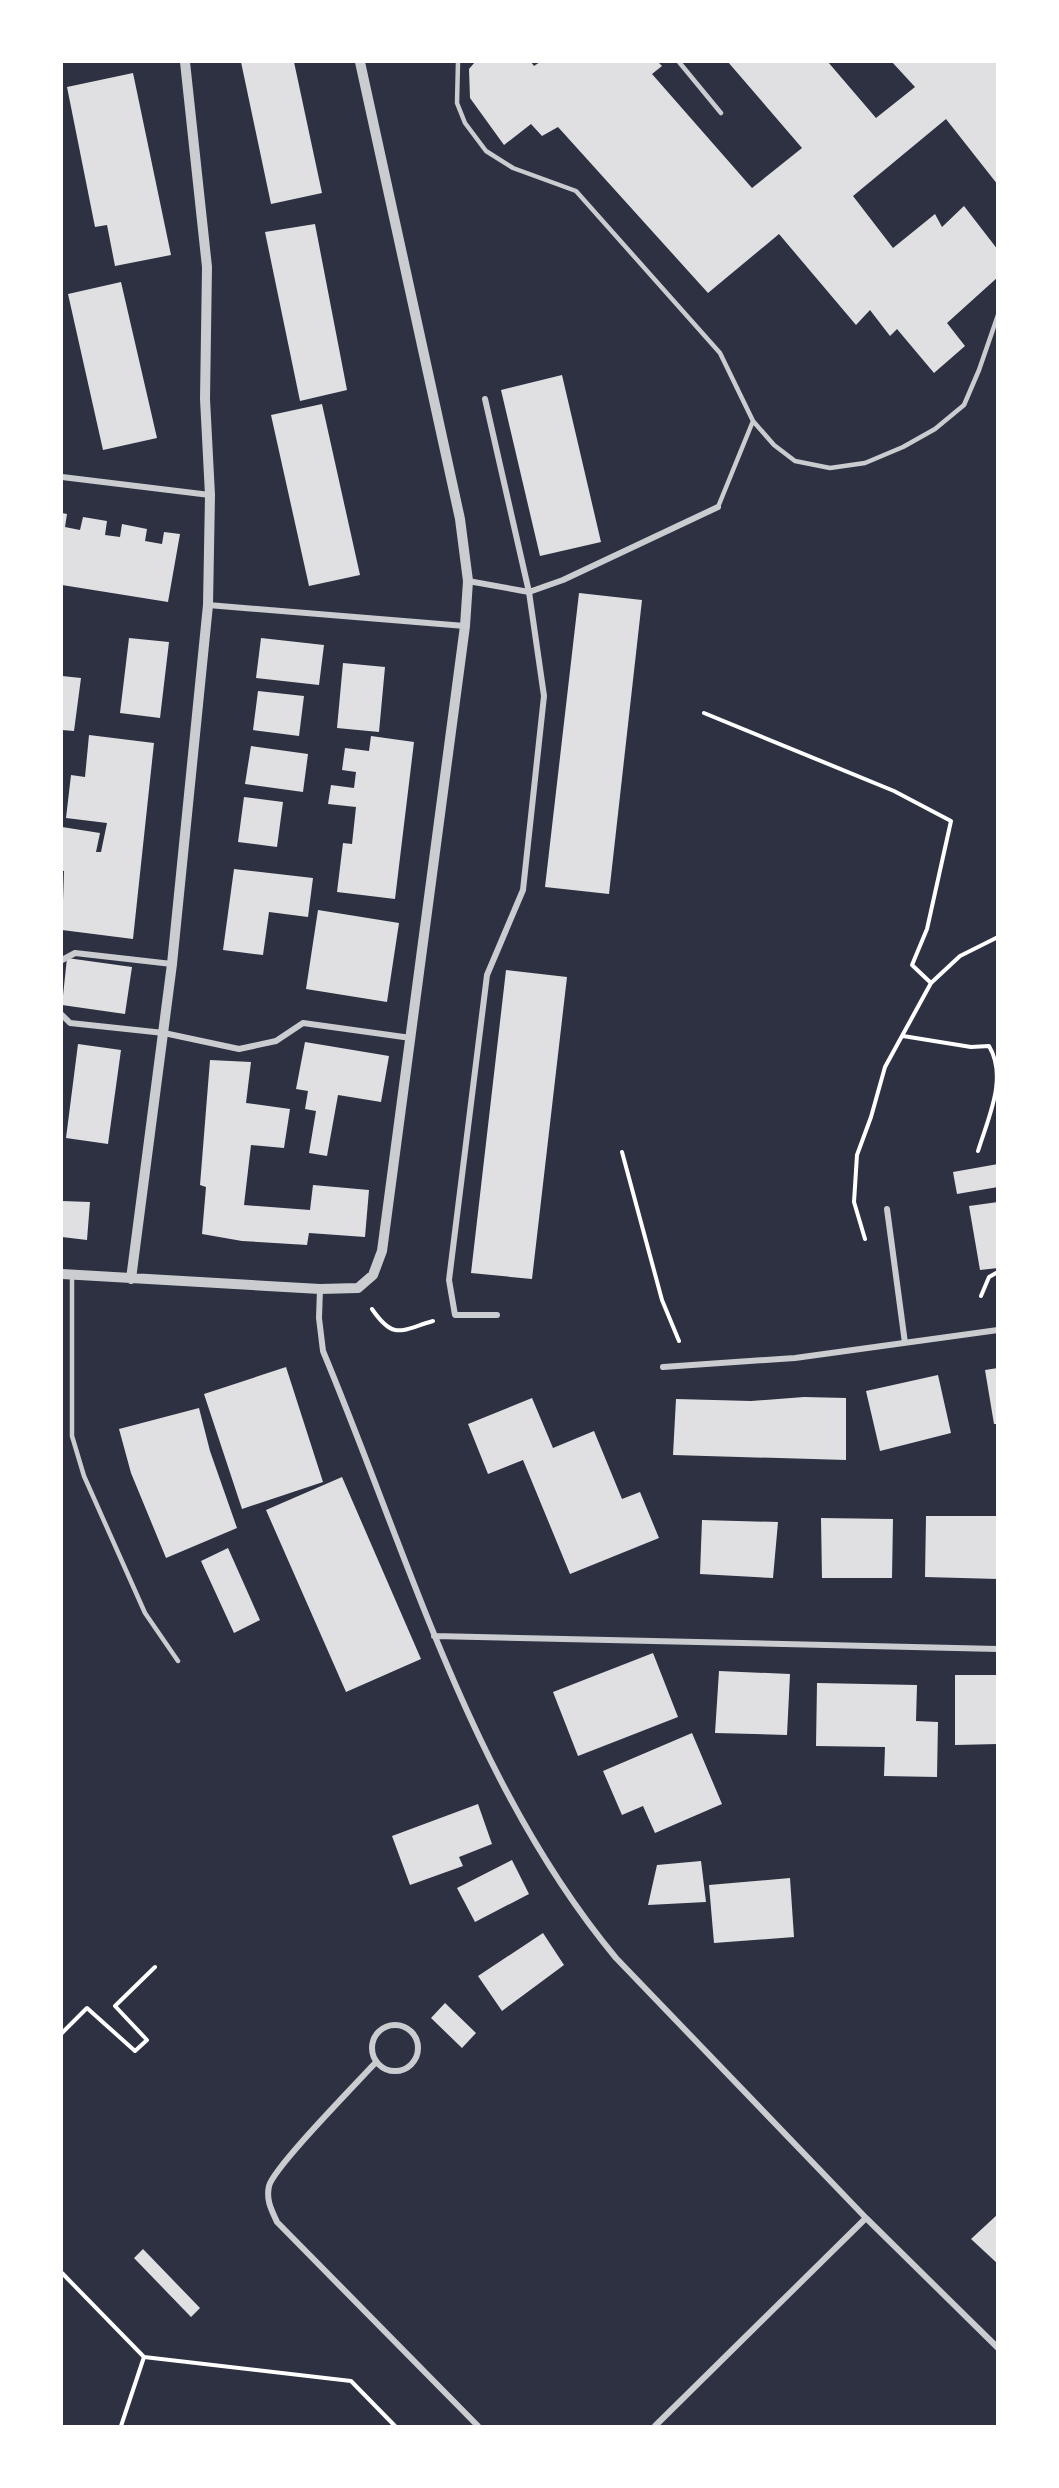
<svg xmlns="http://www.w3.org/2000/svg" width="1059" height="2488" font-family="Cabin,sans-serif">
	<style>
		.building { fill: #e0e0e3 }
		.lines { fill: none; stroke-linecap: round; stroke-linejoin: round }
		.path { stroke: #fff; stroke-width: 4 }
		.service { stroke: #caccd0; stroke-width: 4.5 }
		.minor { stroke: #caccd0; stroke-width: 6 }
		.tertiary { stroke: #caccd0; stroke-width: 10 }
	</style>
	<rect width="100%" height="100%" fill="#2d3142"/>
	<!-- building -->
	<path class="building" d="M241,62h53l28,131 -51,11z
		M475,62h56l3,4 6,-4h118l4,4 -10,8 100,114 50,-40 -74,-86h100l48,56 39,-31 -23,-25h104l2,123 -52,-66 -93,77 40,52 42,-34 7,13 22,-21 34,44v27l-51,46 18,23 -31,27 -37,-44 -7,7 -20,-26 -14,15 -77,-91 -71,59 -150,-166 -16,9 -11,-12 -27,21 -34,-47 -1,-29z
		M133,73l38,182 -56,11 -8,-41 -12,2 -28,-140z
		M315,224l32,166 -47,11 -35,-169z
		M121,282l36,156 -54,12 -35,-156z
		M562,375l39,167 -61,14 -39,-166z
		M322,404l38,171 -51,11 -38,-171z
		M62,513l5,1 -2,13 15,3 3,-13 24,4 -2,14 15,2 2,-13 25,5 -2,12 17,3 2,-12 16,2 -12,68 -106,-17z
		M579,593l63,7 -33,294 -64,-7z
		M129,638l40,4 -9,76 -40,-5z
		M261,638l63,7 -5,40 -63,-7z
		M343,663l42,4 -6,65 -42,-4z
		M62,676l19,2 -7,53 -12,-1z
		M258,691l46,5 -5,40 -46,-6z
		M89,735l65,8 -21,196 -71,-9 2,-59h-2v-44l38,6 -4,19h5l6,-29 -41,-5 5,-43 14,2z
		M371,736l43,6 -19,157 -58,-7 6,-49 9,1 4,-37 -28,-3 3,-19 23,3 2,-16 -14,-2 3,-22 24,3z
		M251,746l57,8 -5,38 -58,-8z
		M244,797l39,5 -6,45 -39,-5z
		M234,869l79,9 -5,39 -39,-5 -6,43 -40,-5z
		M318,910l81,13 -12,79 -81,-13z
		M67,958l65,9 -7,47 -63,-9z
		M506,970l61,7 -35,302 -61,-6z
		M305,1042l84,14 -8,46 -43,-7 -11,61 -18,-3 7,-42 -11,-2 3,-18 -12,-2z
		M78,1044l43,6 -13,94 -42,-6z
		M210,1060l41,2 -5,41 44,6 -6,39 -33,-3 -7,60 66,5 3,-25 56,5 -4,47 -56,-4 -2,12 -65,-4 -40,-7 4,-47 -6,-2z
		M998,1164v23l-41,7 -4,-22z
		M62,1201l28,1 -3,38 -25,-3z
		M998,1202v66l-18,2 -11,-64z
		M286,1367l37,115 -81,27 -38,-115z
		M998,1368v56h-4l-9,-54z
		M938,1375l13,58 -71,18 -14,-60z
		M804,1397l42,1v62l-173,-5 3,-56 75,2z
		M532,1398l21,50 41,-17 28,68 18,-7 19,46 -89,36 -47,-114 -35,14 -20,-50z
		M199,1408l11,43 27,77 -71,30 -35,-85 -12,-44z
		M342,1477l79,182 -75,33 -80,-182z
		M926,1516h72v63l-73,-2z
		M821,1518l72,1 -1,59h-70z
		M702,1520l76,2 -5,56 -73,-4z
		M228,1548l32,72 -26,13 -33,-72z
		M653,1653l25,64 -100,39 -25,-64z
		M719,1671l71,3 -3,61 -72,-2z
		M955,1675h43v69l-43,1z
		M817,1683l100,2 -1,36 22,1 -1,55 -53,-1 1,-29 -69,-1z
		M692,1733l30,71 -67,29 -12,-27 -21,9 -19,-44z
		M478,1804l14,40 -33,13 4,9 -53,19 -18,-49z
		M512,1860l17,34 -54,28 -18,-34z
		M701,1861l5,41 -58,3 9,-40z
		M790,1878l4,59 -80,6 -5,-58z
		M543,1933l21,32 -62,46 -24,-35z
		M445,2003l31,30 -14,15 -31,-30z
		M998,2214v50l-27,-25z
		M143,2249l57,59 -9,9 -57,-59z"/>
	<g class="lines">
		<!-- path -->
		<path class="path" d="M704,713l190,78 57,30 -24,108 -15,36 19,18
			M903,1036l68,11 18,-1c19,32 -1,72 -11,105
			M622,1152l40,148 17,41
			M865,1239l-11,-37 3,-47 14,-38 14,-50 46,-84 29,-27 38,-19
			M981,1296l8,-19 9,-5
			M372,1309c22,32 29,21 61,12
			M62,2033l25,-25 48,43 12,-11 -32,-34 40,-39
			M62,2273l82,84 207,24 44,45
			M121,2426l23,-69"/>
		<!-- service -->
		<path class="service" d="M458,62l-1,41 8,20 21,28 27,17 63,23 144,162 33,68 21,24 21,16 35,7 35,-5 38,-16 32,-18 29,-24 15,-35 19,-55
			M679,62l42,51
			M718,507l35,-86
			M72,1275v161l12,40 61,137 33,48"/>
		<!-- minor -->
		<path class="minor" d="M485,399l44,193 15,104 -21,194 -36,85 -38,305 6,35h42
			M62,477l148,18
			M468,581l61,11 34,-12 155,-73
			M208,605l257,21
			M62,960l13,-7 97,11
			M62,1015l8,8 94,10 75,16 37,-8 27,-18 108,15
			M887,1209l18,134
			M320,1289l-1,29 4,33c86,206 149,434 293,607l250,260 132,130
			M663,1367l132,-9 203,-28
			M434,1636l564,13
			M372 2048a23 23 0 1 1 46 0a23 23 0 1 1-46 0Z
			M376,2062c-19,21 -102,105 -107,124 -3,14 2,23 8,36l201,204
			M655,2426l211,-208"/>
		<!-- tertiary -->
		<path class="tertiary" d="M62,1274l258,15 38,-1 15,-13 9,-24 83,-625 3,-45 -8,-62 -100,-457
			M131,1279l41,-315 36,-359 2,-110 -5,-96 2,-132 -22,-205"/>
	</g>
	<!-- border -->
	<rect width="1059" height="2488" fill="none" stroke="#ffffff" stroke-width="126"/>
</svg>
